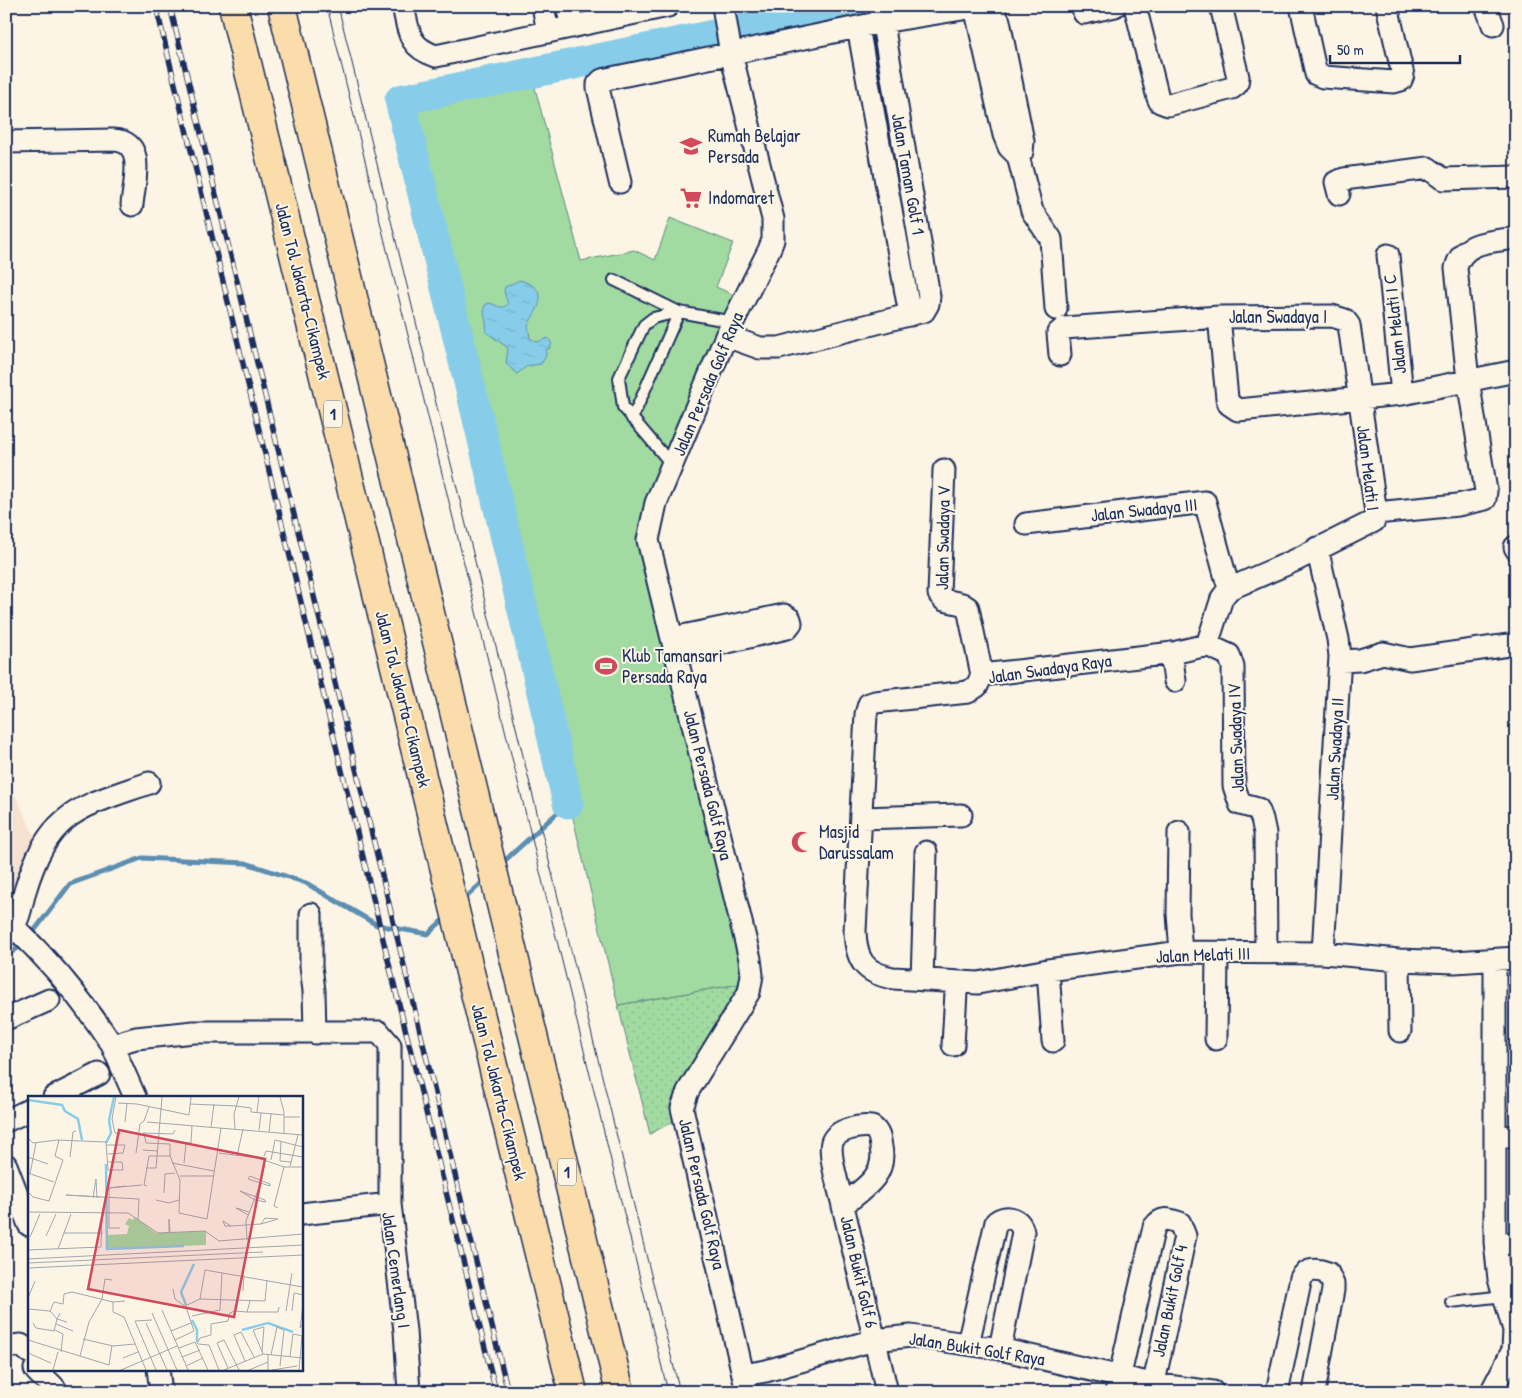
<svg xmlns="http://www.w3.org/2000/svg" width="1522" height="1398" font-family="'Patrick Hand',sans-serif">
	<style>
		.built { fill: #f7e1d1 }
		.park { fill: url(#park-dots); stroke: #5e8580 }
		.garden { fill: #a1dba1; stroke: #5e8580 }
		.water { fill: url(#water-ripples); stroke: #5c8eb1 }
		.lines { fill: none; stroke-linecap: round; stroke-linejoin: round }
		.stream { stroke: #5c8eb1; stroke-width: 5 }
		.river { stroke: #87cde9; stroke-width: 31 }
		.lane-casing { stroke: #1b2f5e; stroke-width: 14 }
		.street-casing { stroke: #1b2f5e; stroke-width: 25 }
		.highway-casing { stroke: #1b2f5e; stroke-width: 31 }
		.lane { stroke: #fcf5e5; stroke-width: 10 }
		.street { stroke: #fcf5e5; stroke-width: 21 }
		.highway { stroke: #fbddab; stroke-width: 28 }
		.tram { stroke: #1b2f5e; stroke-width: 1 }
		.rail-casing { stroke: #1b2f5e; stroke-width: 5.5 }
		.rail { stroke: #fcf5e5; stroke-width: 4; stroke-dasharray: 11; stroke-linecap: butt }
		.labels { text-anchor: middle; stroke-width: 4; stroke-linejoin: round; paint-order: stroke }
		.shield { fill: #fcf5e5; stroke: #5e6a86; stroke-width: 1 }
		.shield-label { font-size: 16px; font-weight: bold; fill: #1b2f5e }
		.poi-label { font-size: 18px; fill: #1b2f5e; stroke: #fcf5e5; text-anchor: start }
		.street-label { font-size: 18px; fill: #1b2f5e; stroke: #fcf5e5 }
		.inset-river { fill: none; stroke: #87cde9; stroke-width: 2.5 }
		.inset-road { fill: none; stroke: #a2a6af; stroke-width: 1 }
		.view { fill: #d1495b; fill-opacity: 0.15; stroke: #d1495b; stroke-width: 2.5 }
		.inset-edge { fill: none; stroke: #1b2f5e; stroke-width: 2.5 }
	</style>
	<defs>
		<pattern id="park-dots" width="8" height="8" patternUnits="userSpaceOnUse" patternTransform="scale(1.25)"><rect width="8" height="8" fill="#a1dba1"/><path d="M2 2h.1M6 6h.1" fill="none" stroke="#8abc8d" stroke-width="1.8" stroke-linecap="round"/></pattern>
		<pattern id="water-ripples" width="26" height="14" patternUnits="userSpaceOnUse" patternTransform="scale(1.25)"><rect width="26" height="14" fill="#87cde9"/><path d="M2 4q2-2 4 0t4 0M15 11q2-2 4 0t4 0" fill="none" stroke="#74b0ca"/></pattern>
	</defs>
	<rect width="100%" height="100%" fill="#fcf5e5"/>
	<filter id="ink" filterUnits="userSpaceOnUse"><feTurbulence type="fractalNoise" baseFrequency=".02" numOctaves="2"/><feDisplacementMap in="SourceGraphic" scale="10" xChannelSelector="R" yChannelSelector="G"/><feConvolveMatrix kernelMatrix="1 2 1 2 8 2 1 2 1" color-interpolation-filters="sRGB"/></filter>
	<g filter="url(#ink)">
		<!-- built -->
		<path class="built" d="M6,777l43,88 -25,55 -18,11z"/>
		<!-- park -->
		<path class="park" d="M751,982l-68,134 -33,18 -32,-129z"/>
		<!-- garden -->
		<path class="garden" d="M531,73l50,188 53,-11 21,10 15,-42 63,25 -17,44 32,14 -106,227 109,454 -133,23 -218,-905z"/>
		<!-- water -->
		<path class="water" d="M520,280c31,10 20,25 8,45l2,13 7,4 11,-4 4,6 -3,5 -3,1v6l-5,8 -14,2 -10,8 -11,-10 2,-16 -22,-16c2,-10 -4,-17 -1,-27l4,-2c7,1 12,8 19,1l-4,-12 1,-5z"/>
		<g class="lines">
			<!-- stream -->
			<path class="stream" d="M500,865l68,-62
				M462,901l23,-21
				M31,935l39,-51 72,-26 104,5 60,20 71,42 51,9 19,-18
				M6,956l18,-12"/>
			<!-- river -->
			<path class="river" d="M568,803l-88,-376 -80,-327 454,-94"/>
			<!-- lane casing -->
			<g class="lane-casing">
				<path id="lane" d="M614,280l65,32 54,10
					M632,419l47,-107
					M672,465l-49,-58 -4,-29 25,-53 9,-7 26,-6
					M1451,1302l53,-6"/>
			</g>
			<!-- street casing -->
			<g class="street-casing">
				<path id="street" d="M403,6c6,26 5,41 33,50l232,-50
					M543,6l5,26
					M567,6l5,21
					M723,6l8,48 42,165v21l-4,10 -43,86 -70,167 -8,37 102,419 2,16 -3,17 -61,99 -6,17 65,284
					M1135,6l23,92 2,4 8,3 64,-17 5,-4 1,-7 -17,-71
					M1301,6l15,68 7,3 71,5 7,-2 2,-5 -16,-69
					M1486,6l7,19
					M1084,13l31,-7
					M858,27l52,288
					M6,142l107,-2c34,1 21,41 19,65
					M1018,156l4,-4 1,-11 -24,-120c-6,-10 -13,-12 -24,-14l29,128 5,12 9,9 14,55 19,28 5,70
					M620,182l-22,-94v-4l4,-4 280,-58 93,-15
					M1339,194l-3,-12 8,-3 84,-11 15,11 73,-2
					M1388,255l14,139
					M1219,317l8,81 2,6 9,6 164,-16 114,-23
					M726,336l34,12h19l145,-37 4,-7 1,-8 -49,-290
					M1060,355l-2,-22 6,-5 155,-11 113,-1 13,4 4,5 27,188 -2,8 -78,39 -67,29 -7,9 -15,47 -30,7
					M944,470l-5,124 5,6 18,4 6,4 14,67
					M1376,513l82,-8 27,-6 1,-8 -18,-111 -12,-112c7,-28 36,-26 60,-30
					M1026,524l179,-22 24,87
					M1515,547l1,2
					M1317,548l21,91 2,17 -17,297
					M673,638l111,-23 6,4 1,4 -4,5 -110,26
					M1207,645l22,10 4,12 1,119 6,18 18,5 4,10 3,14 1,119
					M1171,653l4,28
					M1173,653l-191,22 -5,11 -9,6 -93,10 -6,2 -3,10 -11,217c1,29 9,42 38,47l85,5 70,-13 133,-18 142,1 76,7 56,2 61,-4
					M1340,661l20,-1 23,-7 27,6 106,-15
					M861,818l100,-3
					M1179,832l-1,82 3,38
					M311,914v52l3,25 1,42
					M14,927c38,36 70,75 98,118l24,-7 58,-6h185l11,13v159l15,127 4,61
					M6,935c13,-10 15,-29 19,-44 24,-80 53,-83 124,-108
					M1399,960l1,71
					M1048,970l5,71
					M922,980l4,-128
					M6,1019l43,-19
					M1216,1039l1,-85
					M112,1045l23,52
					M953,1045l3,-53 3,-8
					M54,1097l45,-23
					M6,1121l23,-11
					M1496,1136l20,1
					M6,1165l23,60
					M843,1205c20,-16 44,-29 38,-58 -1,-8 -2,-15 -9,-20 -12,-2 -35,2 -40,15 -4,14 8,49 11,64 15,62 29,124 44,186
					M301,1214l89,-10
					M1495,1242l21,2
					M968,1344l28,-122c11,-8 24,-4 27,10l-23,117
					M6,1347l15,-2 8,7
					M35,1369c6,10 17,12 22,23
					M158,1369l3,23
					M743,1375l23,-4 108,-31 37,-4 89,13 152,35 61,8
					M1116,1392l38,-165c8,-11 15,-8 26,-4l5,13 -33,156
					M1277,1392l24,-114c7,-10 16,-9 27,-5l5,11v6l-19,102
					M1491,1392l22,-42 1,-20 -15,-51 -4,-37v-281"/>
			</g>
			<!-- highway casing -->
			<g class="highway-casing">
				<path id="highway" d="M233,6l340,1386
					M282,6l338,1386"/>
			</g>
			<!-- lane -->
			<use href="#lane" class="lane"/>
			<!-- street -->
			<use href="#street" class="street"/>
			<!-- highway -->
			<use href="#highway" class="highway"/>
			<!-- tram -->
			<path class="tram" d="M327,6l341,1386
				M338,6l342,1386"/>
			<!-- rail casing -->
			<g class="rail-casing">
				<path id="rail" d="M156,6l235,966 105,420
					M170,6l338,1386"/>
			</g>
			<!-- rail -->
			<use href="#rail" class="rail"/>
		</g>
	</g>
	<!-- icons -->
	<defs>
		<g id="school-bare" transform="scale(1.725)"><path d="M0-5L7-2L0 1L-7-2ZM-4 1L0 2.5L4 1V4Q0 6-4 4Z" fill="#d1495b" stroke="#fcf5e5" stroke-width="2.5" paint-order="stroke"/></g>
		<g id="supermarket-bare" transform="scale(1.725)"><path d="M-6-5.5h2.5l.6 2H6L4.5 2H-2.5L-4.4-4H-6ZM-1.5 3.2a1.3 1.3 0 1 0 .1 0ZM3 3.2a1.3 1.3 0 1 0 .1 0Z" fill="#d1495b" stroke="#fcf5e5" stroke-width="2.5" paint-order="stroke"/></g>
		<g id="stadium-bare" transform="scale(1.725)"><path d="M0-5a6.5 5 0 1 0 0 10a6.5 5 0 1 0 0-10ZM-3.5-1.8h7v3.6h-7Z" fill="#d1495b" stroke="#fcf5e5" stroke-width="2.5" paint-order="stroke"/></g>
		<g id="mosque-bare" transform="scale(1.725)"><path d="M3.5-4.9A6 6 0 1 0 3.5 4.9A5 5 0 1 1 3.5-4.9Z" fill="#d1495b" stroke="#fcf5e5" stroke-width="2.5" paint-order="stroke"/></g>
	</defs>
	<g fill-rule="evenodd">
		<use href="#school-bare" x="691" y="146"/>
		<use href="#supermarket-bare" x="691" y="198"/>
		<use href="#stadium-bare" x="606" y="666"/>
		<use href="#mosque-bare" x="802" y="842"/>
	</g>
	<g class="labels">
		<!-- shield labels -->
		<g class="shield">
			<rect x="324" y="400.5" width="18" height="27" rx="4"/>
			<rect x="558" y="1158.5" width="18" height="27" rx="4"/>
		</g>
		<g class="shield-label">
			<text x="333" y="420">1</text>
			<text x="567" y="1178">1</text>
		</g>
		<!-- poi labels -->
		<g class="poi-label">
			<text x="708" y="142">Rumah Belajar<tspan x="708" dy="21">Persada</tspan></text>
			<text x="708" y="204">Indomaret</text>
			<text x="622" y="662">Klub Tamansari<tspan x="622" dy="21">Persada Raya</tspan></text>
			<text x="819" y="838">Masjid<tspan x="819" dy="21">Darussalam</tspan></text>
		</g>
		<!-- street labels -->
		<g class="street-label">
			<text transform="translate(908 174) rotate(80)" y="6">Jalan Taman Golf 1</text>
			<text transform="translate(303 291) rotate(76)" y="6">Jalan Tol Jakarta–Cikampek</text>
			<text x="1278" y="323">Jalan Swadaya I</text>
			<text transform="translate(1395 324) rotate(-96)" y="6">Jalan Melati I C</text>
			<text transform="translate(708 384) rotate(-67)" y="6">Jalan Persada Golf Raya</text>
			<text transform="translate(1368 468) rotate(83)" y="6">Jalan Melati I</text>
			<text transform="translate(1144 510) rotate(-6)" y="6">Jalan Swadaya III</text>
			<text transform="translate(943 538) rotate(-89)" y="6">Jalan Swadaya V</text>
			<text transform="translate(1050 669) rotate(-8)" y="6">Jalan Swadaya Raya</text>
			<text transform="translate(403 699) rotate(76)" y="6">Jalan Tol Jakarta–Cikampek</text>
			<text transform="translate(1236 738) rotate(-92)" y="6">Jalan Swadaya IV</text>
			<text transform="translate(1335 749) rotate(-87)" y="6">Jalan Swadaya II</text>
			<text transform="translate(708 785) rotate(76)" y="6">Jalan Persada Golf Raya</text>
			<text transform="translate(1203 955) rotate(-2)" y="6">Jalan Melati III</text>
			<text transform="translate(499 1092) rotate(76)" y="6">Jalan Tol Jakarta–Cikampek</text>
			<text transform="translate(702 1194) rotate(77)" y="6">Jalan Persada Golf Raya</text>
			<text transform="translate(396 1270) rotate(82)" y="6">Jalan Cemerlang I</text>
			<text transform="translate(859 1272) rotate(77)" y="6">Jalan Bukit Golf 6</text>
			<text transform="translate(1170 1301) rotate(-78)" y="6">Jalan Bukit Golf 4</text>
			<text transform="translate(977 1349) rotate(9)" y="6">Jalan Bukit Golf Raya</text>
		</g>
	</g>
	<!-- overview -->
	<g transform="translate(28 1096)">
		<rect width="275" height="275" fill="#fcf5e5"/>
		<path d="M107,121l21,16 50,-2v14l-99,4v-14l20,-1 2,-8 -4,-2 4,-6 4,2z" fill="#a1dba1"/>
		<path class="inset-river" d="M0,4l34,5 3,6 13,8 4,21M78,47l5,-10 -2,-13 5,-23M78,68l1,85 77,-3M158,209l-5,-13 13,-28M164,224l5,10v12M214,234l26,-7 25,9"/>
		<path class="inset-road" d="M88,1l-4,22 3,14 6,1M252,1l4,15v22M90,7l19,1 52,11 2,-18M162,8l46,2 15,2v4l33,3M229,16l2,-15M256,21h16M97,26l2,-19M119,26l156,13M183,31l3,-23M207,33l-1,-15 5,-17M231,34l2,-17M241,36l2,-18M115,37l30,1 2,-4M116,37l2,10 24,1v12l10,24M0,42l5,5 24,-3 49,2 2,28h15l-1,-8h-14M253,45l-1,20 11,1M148,46l15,1 1,-17M79,49h18l-2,8 -15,1M115,54l15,1M108,57l4,-29 4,-3 5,-14M191,57l39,5 26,9h19M209,60l6,-27M236,60l2,-5 37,6M0,61l20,7M42,61l3,-25 3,-1M243,64l4,-20 28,7M144,67l42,8M156,67l2,-20M262,70l8,-31M118,72h10l6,-71M0,77l26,9M2,78l6,-31M152,80h33M222,80l20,8v2l-22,-7zM152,84l-1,33 28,6 14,-91M97,90l-16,2 33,-3M119,90l-3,-1 5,-29h21M81,92v40h11M212,95l25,9 1,2 -11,-2zM0,96l5,5 16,4 14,-41 -8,-4 4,-16M136,97l1,-19 10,-1M72,101l-34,-2 73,4 -1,21M65,102l3,-19 1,19M128,104l13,3 10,-3M250,112l-4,-2 10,-39M0,116l100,1 30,20 47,-2 14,10 84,-7M220,119l-12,-7 13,4M203,130l-8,-5 2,5h6l30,-2 17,-5 -13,-1 -4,6M141,136v-13l1,13M36,137h39M18,140l10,-22M2,141l10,-23M219,144l-1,-19 14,-36M30,153l13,-35M0,154l73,-3 1,-33M0,163l275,-14M0,167l235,-11M0,172l275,-13M145,193l2,10 11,8 8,24 -19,9M215,195l1,-16M0,202l7,-17M172,203l65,2 2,-21M85,206v10l11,5 22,53M157,210l15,-7 5,-29 98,17M0,213l22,2 7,8 -3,12 -18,-3 -3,-5M134,214l26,60M22,215l4,-9 9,2 1,-10 8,-2 41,10 12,-1M258,215l6,-38M264,215l2,-18 9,2M219,216h31l1,-5M32,217l-3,6 10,3M124,217l25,57M164,220l28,-6 2,-37M124,224l-17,1 21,49M118,227l21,47M28,228l17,7M274,229l-2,3 3,-23M27,234l8,4 -2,18M143,235l20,-8M55,243l30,7 22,-2M0,244l81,25 3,-20M169,248l3,-6 11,-3v-11l17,-3 1,-7 5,-3 13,1 3,-11M170,248l11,1 10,25M151,252l16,-6 13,28M234,256l2,-25 -11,3 10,24M0,257l23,10M240,258v16M243,259l6,-28 7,3 -4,36M52,260l9,-34 13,-23 3,-20 7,1M262,260l3,-22 10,2M154,261l18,-7M95,262l15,-6M217,265l-11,-26 7,-3 13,25M158,270l17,-8M200,272l-11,-25 7,-3 15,30M25,274l5,-18M93,274l56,-24M196,274l39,-16 40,4M221,274l19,-8M244,274l25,-4M271,274l3,-34"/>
		<path class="view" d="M91,34l146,29 -31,158 -146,-28z"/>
		<rect width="275" height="275" class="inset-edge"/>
	</g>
	<!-- margin -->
	<rect width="1522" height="1398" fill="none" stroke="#fcf5e5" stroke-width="25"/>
	<rect x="12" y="12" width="1497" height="1373" fill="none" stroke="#1b2f5e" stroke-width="2" filter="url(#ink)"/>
	<!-- scale -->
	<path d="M1330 55v8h130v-8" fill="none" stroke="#1b2f5e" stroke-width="2.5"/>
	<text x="1337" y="55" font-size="15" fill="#1b2f5e" stroke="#fcf5e5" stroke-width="4" paint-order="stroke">50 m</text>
</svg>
